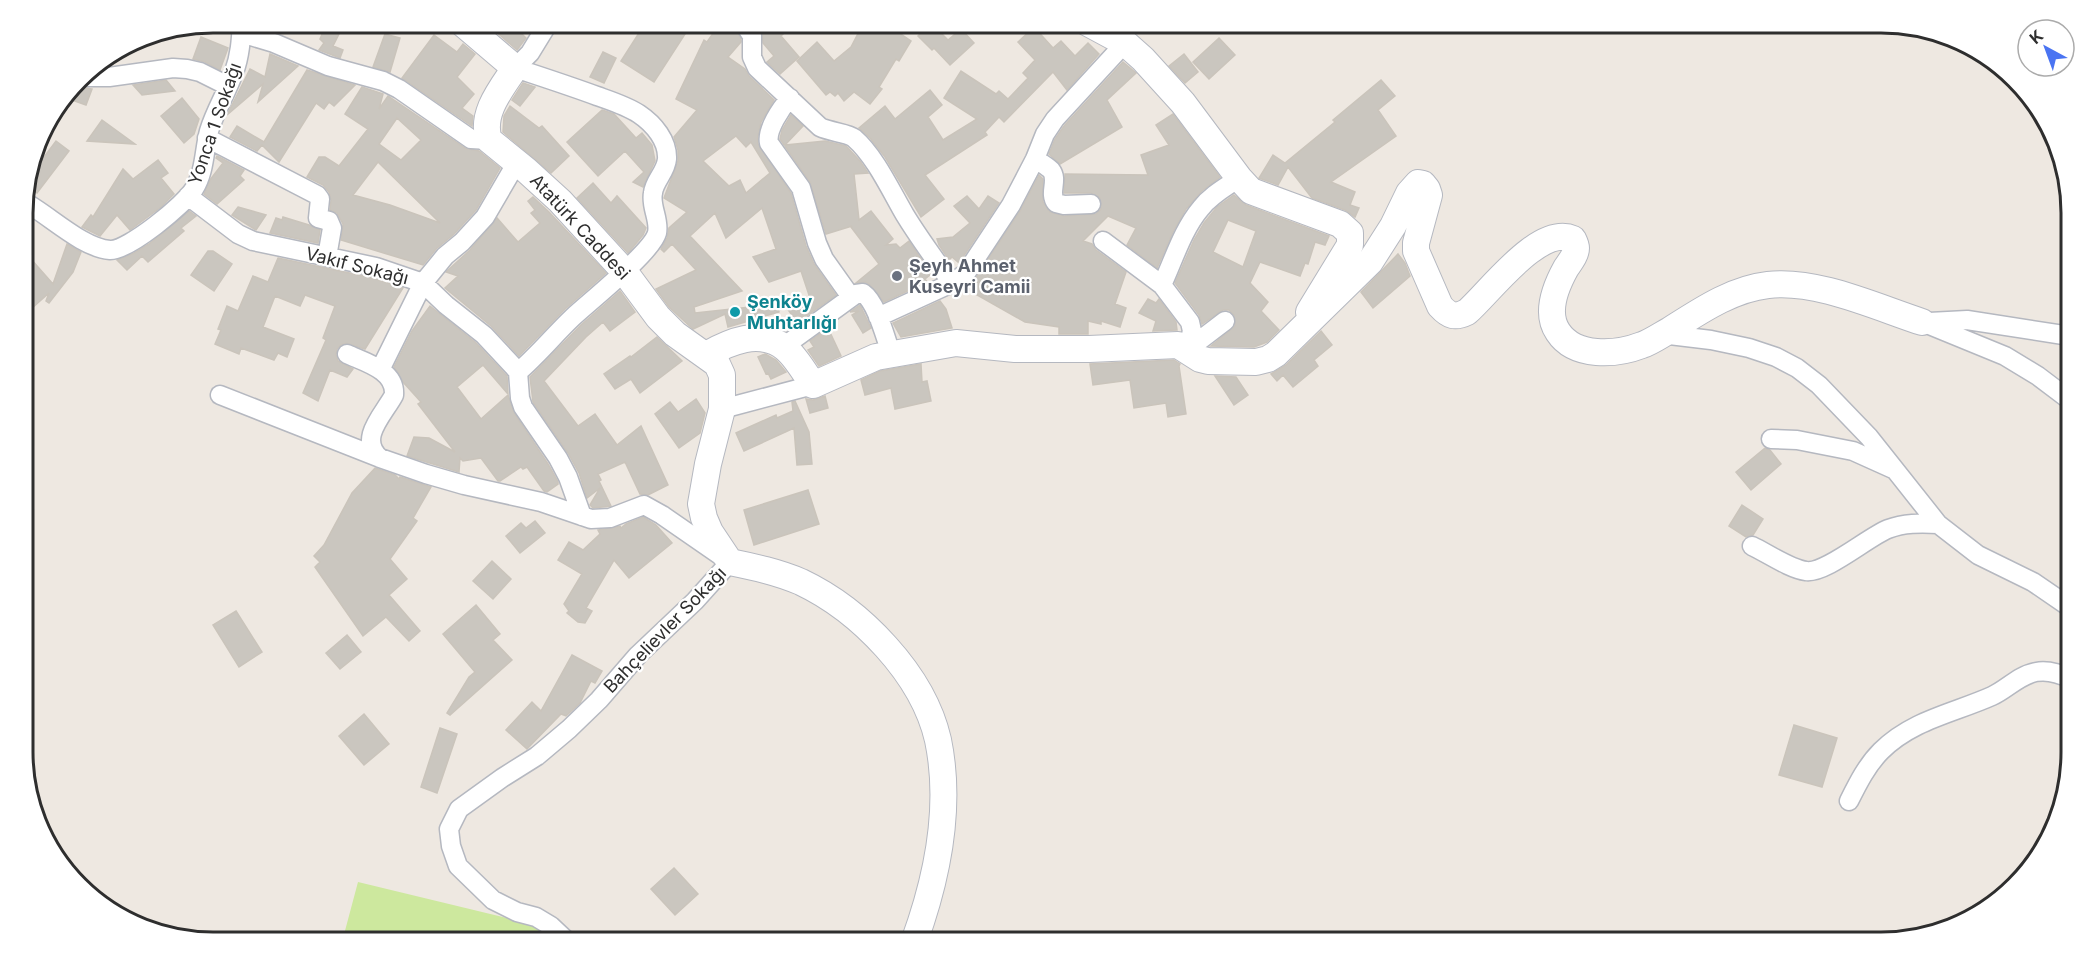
<svg xmlns="http://www.w3.org/2000/svg" width="2094" height="965" font-family="Inter,sans-serif">
	<style>
		.pitch { fill: #cde89e }
		.building { fill: #cac6bf; stroke: #cac4bb; stroke-width: 1.5; fill-rule: evenodd }
		.lines { fill: none; stroke-linecap: round; stroke-linejoin: round }
		.street-casing { stroke: #b5b8c0; stroke-width: 21 }
		.secondary-casing { stroke: #b5b8c0; stroke-width: 28 }
		.street { stroke: #fff; stroke-width: 18 }
		.secondary { stroke: #fff; stroke-width: 26 }
		.worship-dot { fill: #6b7280; stroke: #fff; stroke-width: 2 }
		.culture-dot { fill: #0f9aa8; stroke: #fff; stroke-width: 2 }
		.labels { text-anchor: middle; stroke-width: 4.5; stroke-linejoin: round; paint-order: stroke }
		.street-label { font-size: 18px; fill: #2e2e2e; stroke: #fff }
		.worship-label { font-size: 18px; font-weight: bold; fill: #5b616d; stroke: #fff; text-anchor: start }
		.culture-label { font-size: 18px; font-weight: bold; fill: #0d838f; stroke: #fff; text-anchor: start }
		.rim { fill: none; stroke: #2e2e2e; stroke-width: 3 }
	</style>
	<rect width="100%" height="100%" fill="#eee8e1"/>
	<!-- pitch -->
	<path class="pitch" d="M358,882l182,44 -3,16h-195z"/>
	<!-- building -->
	<path class="building" d="M327,22h6l9,6 -9,18 10,4 -3,8 -21,-8 5,-7 -4,-4z
		M485,22h25l16,16 -9,12z
		M616,22h56l15,9 -33,51 -33,-21 18,-28z
		M721,22h11l9,17v3l-13,15 17,12 4,7 25,24 -13,22 -3,14v8l33,49 15,53 8,18 22,31 -31,22 -11,1 -10,-14 27,-3 -10,-30 -32,11 -16,-25 23,-8 -14,-41 -36,30 -11,-25 -25,23 52,55 -48,16 1,6 83,-9 1,8 -51,15 -3,-13 -32,15 -24,-22 -13,-18 40,-19 -24,-26 -8,8 -3,-3 6,-11 2,-10 18,-16 -23,-14 14,-37v-11l-4,-13 23,-27 -21,-11 28,-59 3,2zM736,136l10,11 5,-5 19,31 -24,20 -6,-13 -11,6 -26,-25z
		M757,22h22l7,9 -5,5 18,21 -19,17 -13,-12 7,-6 -11,-13 -1,-13z
		M864,22h19l28,19 -12,20 -3,-2 -17,28 3,2 -12,15 -16,-12 -10,9 -6,-8 -3,3 -5,-4 -4,3 -29,-34 20,-19 17,19 17,-14z
		M931,23l17,17 13,-11 13,14 -24,22 -16,-17 -2,2 -14,-14z
		M1034,27l19,21 8,-7 14,15 13,-13 11,11 -32,36 -14,-18 -49,50 -5,-5 -14,15 2,3 -62,40 19,24 -23,18 -36,-60 -15,-19 -11,-10 26,-22 10,13 35,-29 12,15 -14,12 15,23 34,-21 -33,-21 17,-27 35,23 3,-3 9,8 20,-21 -5,-5 12,-13 -17,-18z
		M385,34l15,4 -10,34 -17,-5z
		M434,35l23,17 6,-8 12,10 -18,23 17,17 -12,14 11,8 -1,10 -70,-48z
		M201,37l27,11 -8,22 -15,-8 -12,-3z
		M1219,38l16,17 -26,24 -16,-17z
		M603,52l13,6 -12,25 -14,-6z
		M270,54l28,12 -40,36 5,-18 -36,31 23,-46 15,8z
		M1184,54l14,18 -13,11 -16,-17z
		M1123,62l13,11 -29,27 15,27 -62,37 -11,-10 6,-15 9,-13z
		M307,70l48,15 -21,21 -5,-4 -5,7 -8,-6 -37,59 -17,-17 -5,6 -27,-14 7,-11 27,16z
		M166,80l9,11 -33,4 -9,-10z
		M1381,80l14,16 -17,14 18,26 -65,46 24,10 -5,13 9,3 -4,9 -10,-7 -33,-12 -24,-31 -10,18 -19,-7 14,-23 12,8 50,-41 -2,-2z
		M523,83l12,4 -15,19 -8,-6z
		M75,86l17,3 -6,16 -20,-7z
		M362,87l21,7 -4,15 9,-13 77,52 14,3 21,17 -24,42 -22,24 -18,15 -13,16 -82,-25 2,-16 -6,-11 -7,-3 1,-10 -2,-8 -6,-7 -16,-8 12,-20h6l14,9 29,-37 -23,-15zM397,118l24,22 -20,20 -22,-16zM378,162l62,61 -50,-18 -37,-10z
		M182,98l17,21 -5,15 -10,9 -23,-27z
		M510,106l29,22 3,-2 27,30 -18,17 -48,-41 1,-16z
		M602,110l12,4 22,24 6,-5 10,12 3,16 -12,26 -10,-5 11,-10 -19,-21 -27,25 -31,-34z
		M1173,114l47,63 -18,14 -16,18 -12,21 -17,38 -30,-23 9,-17 -28,-12 -25,25 9,3 4,6 30,22 -11,32 11,4 -6,19 -19,-6v3l-13,-3v13h-29v-7l-34,-5 -60,-34 10,-9 45,-68 19,-36 4,4v23l7,10 14,4 32,-2 5,-5 -1,-11 -9,-5h-27l1,-19 83,1 -7,-20 28,-10 -13,-20z
		M791,115l12,11 -18,19 40,-4 21,5 14,15 8,12 -14,1 5,46 12,-9 22,28 -7,6 10,-1 4,4 9,-7 22,33 -6,5 2,3 -43,20 -14,-17 -4,-3 -10,1 23,-19 -28,-37 1,-1 -26,8 -16,-52 -30,-43 2,-9z
		M102,120l33,24 -48,-3z
		M56,141l13,10 -32,42 -10,-7 2,-9z
		M217,156l27,14 -4,6 4,4 -27,24 -13,-10 6,-14 13,-17 -7,-5z
		M158,160l10,13 -7,5 13,16 -13,13 -31,23 -13,-15 -17,21 -18,-9 9,-12 2,2 30,-48 10,10z
		M593,183l18,20 6,-7 29,32 -3,7 -15,18 -51,-55z
		M1234,195l12,10 83,31 -4,9 -10,-3 -7,22 -3,-1 -5,13 -40,-14 -10,21 18,19 -7,9 18,19 -12,12 -13,5 -43,-1 24,-20 -1,-11 -5,-5h-6l-21,14 -3,-9 -24,-32 19,-43 10,-17 13,-16zM1228,220l28,11 -13,36 -30,-15z
		M967,196l12,13 9,-13 11,7 -40,60 -7,-6 -3,3 -10,-15 -2,-6 16,-2 17,-14 -16,-17z
		M533,197l16,15 57,61 -41,36 -46,47 -28,-30 -46,-38 13,-12 -12,-4 24,-22 27,-32 21,24 22,-19 -9,-10 4,-3 -7,-9z
		M238,207l28,8 -10,15 -24,-15z
		M189,211l7,5 -15,12 3,3 -36,31 -6,-6 -15,14 -10,-10 17,-7 15,-9z
		M283,217l26,8 11,5 -2,13 -48,-10 6,-15 6,2z
		M67,244l14,8 -8,20 -24,31 -3,-2 3,-8 -26,23v-50l8,-7 22,25z
		M208,251h5l19,13 -18,27 -23,-16z
		M1398,254l7,9 5,13 -37,32 -12,-16z
		M278,258l95,20 30,10 -38,61 -19,-6 -5,2 -4,4 -1,6 2,6 15,8 -6,8 -17,-7 -12,31 -15,-8 23,-53 -3,-2 12,-32 -30,-11 -5,11 -25,-10 -12,31 31,12 -7,18 -9,-4 -4,7 -33,-12 -2,6 -24,-10 6,-14 -3,-1 9,-23 11,5 15,-35 15,6z
		M620,291l15,21 -25,19 -7,-9 -17,15 -42,44 34,45 17,-12 22,31 24,-19 27,59 -20,10 -8,-1 -15,-32 -27,12 3,6 -2,1 12,25 -18,2 -3,-3 10,-17 -13,10 -8,-25 -11,-20 -35,-51 -3,-25 51,-52z
		M1148,299l8,4 3,-4 17,23 1,8 -24,1 3,-10 -17,-8z
		M940,301l6,8 6,19 -51,9 -8,-14z
		M860,305l11,23 -8,5 -11,-18 7,-4 -9,1z
		M430,306l46,37 31,33 1,18 -25,-29 -26,22 24,32 27,-24 6,18 34,51 10,18v2l-11,8 -3,-1 -17,-24 -4,2 -2,-2 -21,14h-2l-17,-23 -18,3 -3,-3 -1,14 -52,-16 7,-19 15,1 26,14 -37,-48 3,-2 -18,-20 -9,-15 18,-36z
		M828,328l13,28 -22,10 -11,-16 6,-3 -4,-6z
		M1321,331l11,14 -18,15 4,6 -25,21 -10,-12 -6,6 -6,-7 15,-9z
		M657,337l25,24 -42,32 -9,-14 -16,10 -11,-15 26,-18 1,1z
		M765,354l11,6 10,12 -15,7 -3,-6 -2,1 -8,-17z
		M1174,360l6,4 -1,2 7,48 -18,3 -2,-14 -32,5 -4,-28 -37,5 -3,-21z
		M921,364l1,18 5,-1 4,20 -36,8 -4,-21 -26,7 -4,-15 19,-9z
		M1215,376l21,1 12,18 -14,10z
		M825,396l3,12 -18,5 -4,-14 7,1z
		M696,399l9,14 -5,20 -21,15 -24,-34 15,-12 8,10z
		M795,401l14,31 3,32 -15,1 -3,-37 -50,23 -8,-18 40,-18 1,3 16,-7 -1,-9z
		M1765,448l5,2 11,14 -30,26 -15,-18z
		M375,468l20,7 4,4 1,-2 31,10 -18,31 4,3 -27,38 17,20 -18,16 31,36 -11,10 -23,-24 -23,19 -48,-69 5,-5 -6,-6 10,-11 28,-52z
		M808,490l11,34 -65,21 -10,-35z
		M1742,505l21,14 -10,16 -7,2 -17,-11z
		M643,517l13,8 16,18 -43,35 -15,-18 -28,48 6,3 -7,12 -7,-1 -11,-9 2,-2 -5,-7 18,-30 -24,-14 11,-18 14,8 17,-16 -2,-4 22,-4 1,2 5,-4z
		M535,521l10,12 -25,20 -14,-17 15,-13 5,5z
		M492,561l19,18 -18,20 -20,-18z
		M476,605l24,29 -7,6 19,20 -62,55 -3,-2 22,-36 6,-5 -32,-38z
		M236,611l26,41 -23,15 -26,-42z
		M347,635l14,17 -21,17 -14,-16z
		M572,655l30,16 -7,12 -4,-2 -11,22 -14,13 -5,-2 -34,35 -21,-19 26,-28 9,9z
		M364,714l25,30 -25,21 -25,-29z
		M1794,725l43,13 -15,49 -43,-12z
		M440,728l17,6 -20,59 -16,-6z
		M674,868l24,26 -23,21 -24,-26z"/>
	<g class="lines">
		<!-- street casing -->
		<g class="street-casing">
			<path id="street" d="M743,22l9,14v21l5,11 63,59c10,5 28,6 34,11 21,18 37,53 51,77 14,23 31,46 47,68
				M241,33l33,10 54,23 55,15 16,8 72,50 18,1
				M82,77h27l64,-9 14,1 13,3 28,14
				M790,98c-9,10 -24,32 -21,45l32,45 16,55 7,16 27,38
				M207,138l110,57 3,4 -2,19 11,3 3,7 -5,29
				M1035,159c5,3 12,7 16,11 8,10 -3,23 5,33l8,2 27,-1
				M188,196l50,38 15,7 123,26 47,16 22,-27 17,-14 23,-25 32,-55
				M23,201c25,13 59,47 87,49 18,1 75,-46 84,-61 11,-17 10,-39 15,-58 6,-20 18,-39 25,-59 6,-16 7,-32 8,-50
				M1103,241l59,44
				M878,317l74,-34 14,-10 45,-68 24,-46 10,-25 10,-15 70,-76
				M1922,322l83,34 33,20 33,25
				M1929,322l38,-2 103,16
				M1661,334l50,6 38,8 27,9 21,11 22,17 50,52 69,87 40,31 55,27 38,26
				M783,347l73,-53 7,-1c14,10 22,44 28,60
				M1187,350l5,-19 -2,-9 -28,-37c12,-26 21,-56 39,-77 10,-13 25,-21 38,-30
				M1187,350l38,-29
				M347,354c17,8 49,16 47,41 -10,19 -37,44 -14,63l46,16 38,11 77,17 50,17 19,-1 34,-13 18,10 68,47 -35,39 -57,54 -39,45 -30,29 -32,27 -35,22 -43,31 -10,20 2,17 7,20 35,34 24,12 19,5 15,9 17,16
				M380,370l43,-87 23,22 38,30 29,31 5,6 2,26 3,9 35,51 10,19 14,39
				M518,372c20,-17 36,-37 55,-55 16,-15 79,-65 84,-84 3,-13 -7,-27 -4,-40 1,-12 13,-21 14,-34 1,-18 -13,-35 -28,-45 -12,-8 -28,-13 -42,-18 -27,-10 -55,-19 -82,-28l15,-15 19,-31
				M220,395l160,63
				M722,409l91,-24
				M1771,439l26,1 56,11 40,18
				M1752,546c15,7 38,23 54,25 19,3 62,-34 82,-42 16,-6 32,-6 50,-5
				M1849,801c9,-18 18,-36 32,-50 31,-31 73,-38 111,-55 14,-6 27,-21 44,-24 11,-2 25,2 35,7"/>
		</g>
		<!-- secondary casing -->
		<g class="secondary-casing">
			<path id="secondary" d="M461,22l54,46c-14,21 -35,46 -26,72l37,30 34,31 64,70 34,46 17,17 42,30 5,11v34l-14,55 -7,40 3,14 6,14 20,30c24,5 48,10 71,20 59,28 122,92 137,158 14,67 -1,139 -24,202
				M1086,22l39,21 18,16 40,44 56,75 12,13 89,33 10,9v12l-41,67
				M706,355c23,-13 54,-27 79,-7 11,9 20,25 28,37l63,-28 80,-14 59,6h74l89,-4 22,14 8,2 48,1 12,-3 8,-5 94,-92 23,-36 16,-33 9,-10 5,1 4,5 2,6 -13,48v8l24,55c9,10 15,12 27,6 23,-20 72,-88 106,-73 1,2 3,7 3,9 0,7 -6,14 -10,20 -10,18 -21,45 -8,64 17,26 58,23 84,13 9,-3 19,-10 28,-15 30,-19 62,-41 98,-45 48,-6 108,22 154,37"/>
		</g>
		<!-- street -->
		<use href="#street" class="street"/>
		<!-- secondary -->
		<use href="#secondary" class="secondary"/>
	</g>
	<!-- markers -->
	<circle class="worship-dot" cx="897" cy="276" r="6"/>
	<circle class="culture-dot" cx="735" cy="312" r="6"/>
	<g class="labels">
		<!-- street labels -->
		<g class="street-label">
			<text transform="translate(215 124) rotate(-71)" y="6">Yonca 1 Sokağı</text>
			<text transform="translate(580 227) rotate(47)" y="6">Atatürk Caddesi</text>
			<text transform="translate(357 266) rotate(14)" y="6">Vakıf Sokağı</text>
			<text transform="translate(665 630) rotate(-46)" y="6">Bahçelievler Sokağı</text>
		</g>
		<!-- worship labels -->
		<g class="worship-label">
			<text x="909" y="272">Şeyh Ahmet<tspan x="909" dy="21">Kuseyri Camii</tspan></text>
		</g>
		<!-- culture labels -->
		<g class="culture-label">
			<text x="747" y="308">Şenköy<tspan x="747" dy="21">Muhtarlığı</tspan></text>
		</g>
	</g>
	<!-- crop -->
	<path d="M0 0H2094V965H0ZM213 33H1881A180 180 0 0 1 2061 213V752A180 180 0 0 1 1881 932H213A180 180 0 0 1 33 752V213A180 180 0 0 1 213 33Z" fill="#fff" fill-rule="evenodd"/>
	<path class="rim" d="M213 33H1881A180 180 0 0 1 2061 213V752A180 180 0 0 1 1881 932H213A180 180 0 0 1 33 752V213A180 180 0 0 1 213 33Z"/>
	<!-- north arrow -->
	<g transform="translate(2046 48) rotate(319)"><circle r="28" fill="#ffffff" stroke="#ababab" stroke-width="1.5"/>
	<path d="M0-4.5L10 22L0 15L-10 22Z" fill="#4a74f2"/>
	<text y="-9" font-size="16" font-weight="bold" text-anchor="middle" fill="#2e2e2e">K</text>
	</g>
</svg>
